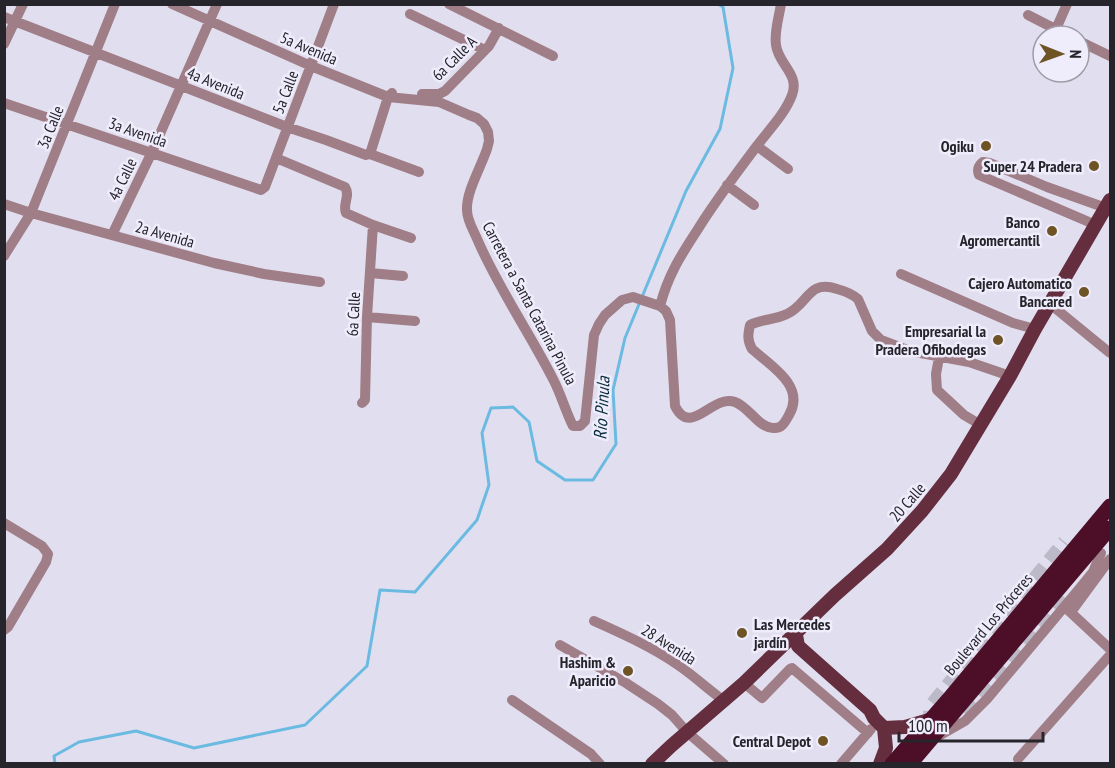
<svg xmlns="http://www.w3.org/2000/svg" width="1115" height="768" font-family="'PT Sans Narrow',sans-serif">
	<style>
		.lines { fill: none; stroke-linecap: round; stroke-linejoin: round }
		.stream { stroke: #6bbae1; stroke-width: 3 }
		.highway-tunnel { stroke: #bcbac8; stroke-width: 15; stroke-dasharray: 15 8; stroke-linecap: butt }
		.minor { stroke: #a07e87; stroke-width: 10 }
		.major { stroke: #642e3f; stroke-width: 14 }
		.highway { stroke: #4d0e27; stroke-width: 15 }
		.poi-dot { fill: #6e5425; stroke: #efecfc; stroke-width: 2 }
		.labels { text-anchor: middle; stroke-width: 5; stroke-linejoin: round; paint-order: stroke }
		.street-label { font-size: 16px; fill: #26252b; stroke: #efecfc }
		.poi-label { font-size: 16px; font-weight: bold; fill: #26252b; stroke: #efecfc; text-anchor: end }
		.water-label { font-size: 18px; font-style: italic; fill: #082e3e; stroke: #efecfc }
	</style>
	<rect width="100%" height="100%" fill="#e1dfef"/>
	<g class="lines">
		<!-- stream -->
		<path class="stream" d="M55,764l-1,-8 25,-14 57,-11 58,17 111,-23 62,-59 13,-76 35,2 62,-72 12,-35 -7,-52 9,-25 22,-1 16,15 8,39 28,19h28l23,-36 -3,-54 12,-52 61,-147 34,-62 13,-61 -10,-61 -5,-3"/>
		<!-- highway-tunnel -->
		<path class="highway-tunnel" d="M1063,596l-103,123c-3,3 -8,6 -13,7 -6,0 -15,-7 -16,-12 -1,-3 1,-7 2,-10l132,-162"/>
		<!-- minor -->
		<path class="minor" d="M172,4l139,62 77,31 51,5 30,13 8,3 7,6 4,8 1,9 -2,8c-6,18 -21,43 -20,61 0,11 7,21 11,31 21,48 51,91 75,138 8,15 12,31 20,47h7l5,-5 9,-86 5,-11 6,-9 17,-15 11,-3 27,9 6,5 4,9 5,86c16,32 37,-12 60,-4 14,5 24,26 38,26 9,1 12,-6 16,-13 17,-29 -18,-49 -37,-66 -5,-9 -4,-15 -2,-24 12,-6 25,-5 37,-11 21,-9 21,-35 50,-25 8,2 15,5 21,10l14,32 9,9 29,11 59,11 41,14
			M449,4l104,52
			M410,14l75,36
			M1028,15l41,21
			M4,17l283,110 39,13 40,15 4,-1 49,18
			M1056,29l11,-25
			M1079,41l31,15
			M4,44l19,-40
			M422,94h17l6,-3 44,-45 10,-18
			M4,103l257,87 4,-3 69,-183
			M757,146l31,23
			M370,154l18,-57 4,-4
			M276,158l69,29c6,9 -3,17 1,26l27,12 38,13
			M727,185l27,20
			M4,204l27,9 183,50 50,11 56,8
			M1096,225l-117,-50c-2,-5 -1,-9 4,-13l7,1 57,24 59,21
			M112,235l40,-83 65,-148
			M4,256l27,-43 84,-209
			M370,273l33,3
			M901,274l112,49 22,6
			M1050,304l60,49
			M660,306c8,-31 21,-51 38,-77 18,-29 38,-55 58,-82 12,-16 29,-33 36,-52 8,-21 -14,-31 -16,-50 -2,-13 3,-28 5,-41
			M367,317l48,4
			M938,363l-2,11 1,16 27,25 17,10
			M362,403l3,-3 2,-83 6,-92
			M4,523l38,23 6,8 -2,8 -38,65 -4,3
			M1067,609l43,40
			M1071,612l39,-53
			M594,621c29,13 58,26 84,44 16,11 30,24 45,35
			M560,645l66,38 32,21 14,11 15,17 37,32
			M744,683l18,15 28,-29 2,-1 76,65
			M512,700l79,54 9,10
			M937,737l28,-16 22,-22 93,-111 13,-16 8,-19
			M1018,759l92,-104
			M841,764l30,-35"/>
		<!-- major -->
		<path class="major" d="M796,635l2,11 72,64 4,8 10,10 21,-1 24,-7
			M652,764l19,-18 73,-63 91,-88 52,-46 35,-38 29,-37 59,-98 25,-47 75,-129
			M880,764l6,-16 -2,-20"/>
		<!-- highway -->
		<path class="highway" d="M892,764l56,-64 162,-194
			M910,764l200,-236"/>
	</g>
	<!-- markers -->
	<g class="poi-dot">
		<circle cx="986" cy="146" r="6"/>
		<circle cx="1094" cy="166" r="6"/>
		<circle cx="1052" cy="231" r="6"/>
		<circle cx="1084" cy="292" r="6"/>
		<circle cx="998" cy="340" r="6"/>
		<circle cx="742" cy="633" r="6"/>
		<circle cx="628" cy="671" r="6"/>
		<circle cx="823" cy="741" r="6"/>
	</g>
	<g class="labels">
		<!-- street labels -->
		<g class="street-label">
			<text transform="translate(309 48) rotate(23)" y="6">5a Avenida</text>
			<text transform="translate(454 58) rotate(-45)" y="6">6a Calle A</text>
			<text transform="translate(216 83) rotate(22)" y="6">4a Avenida</text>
			<text transform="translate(285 92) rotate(-69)" y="6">5a Calle</text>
			<text transform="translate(50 127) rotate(-68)" y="6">3a Calle</text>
			<text transform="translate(138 132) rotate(19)" y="6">3a Avenida</text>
			<text transform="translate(122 179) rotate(-64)" y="6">4a Calle</text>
			<text transform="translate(165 234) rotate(16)" y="6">2a Avenida</text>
			<text transform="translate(530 303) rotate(62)" y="6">Carretera a Santa Catarina Pinula</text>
			<text transform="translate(353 314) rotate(-87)" y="6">6a Calle</text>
			<text transform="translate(907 502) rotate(-49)" y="6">20 Calle</text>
			<text transform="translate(988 624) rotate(-50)" y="6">Boulevard Los Próceres</text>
			<text transform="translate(669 644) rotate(32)" y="6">28 Avenida</text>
		</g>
		<!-- poi labels -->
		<g class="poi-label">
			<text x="974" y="152">Ogiku</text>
			<text x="1082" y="172">Super 24 Pradera</text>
			<text x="1040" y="228">Banco<tspan x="1040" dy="18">Agromercantil</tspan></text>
			<text x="1072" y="289">Cajero Automatico<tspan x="1072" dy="18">Bancared</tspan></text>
			<text x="986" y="337">Empresarial la<tspan x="986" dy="18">Pradera Ofibodegas</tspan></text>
			<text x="754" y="630" text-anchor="start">Las Mercedes<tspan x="754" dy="18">jardín</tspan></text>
			<text x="616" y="668">Hashim &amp;<tspan x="616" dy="18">Aparicio</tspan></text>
			<text x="811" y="747">Central Depot</text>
		</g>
		<!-- water labels -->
		<g class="water-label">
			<text transform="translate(602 408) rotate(-87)" y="6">Río Pinula</text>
		</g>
	</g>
	<!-- border -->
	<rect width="1115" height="768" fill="none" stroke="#26252b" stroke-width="12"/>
	<!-- north arrow -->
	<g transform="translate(1061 54) rotate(91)"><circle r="28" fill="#efecfc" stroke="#9f9ca8" stroke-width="1.5"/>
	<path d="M0-4.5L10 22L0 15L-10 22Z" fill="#6e5425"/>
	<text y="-9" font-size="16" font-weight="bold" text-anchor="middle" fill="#26252b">N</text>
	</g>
	<!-- scale -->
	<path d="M899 732v9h144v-9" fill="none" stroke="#26252b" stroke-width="3"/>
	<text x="908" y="732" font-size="18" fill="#26252b" stroke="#efecfc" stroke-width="4.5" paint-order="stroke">100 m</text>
</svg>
